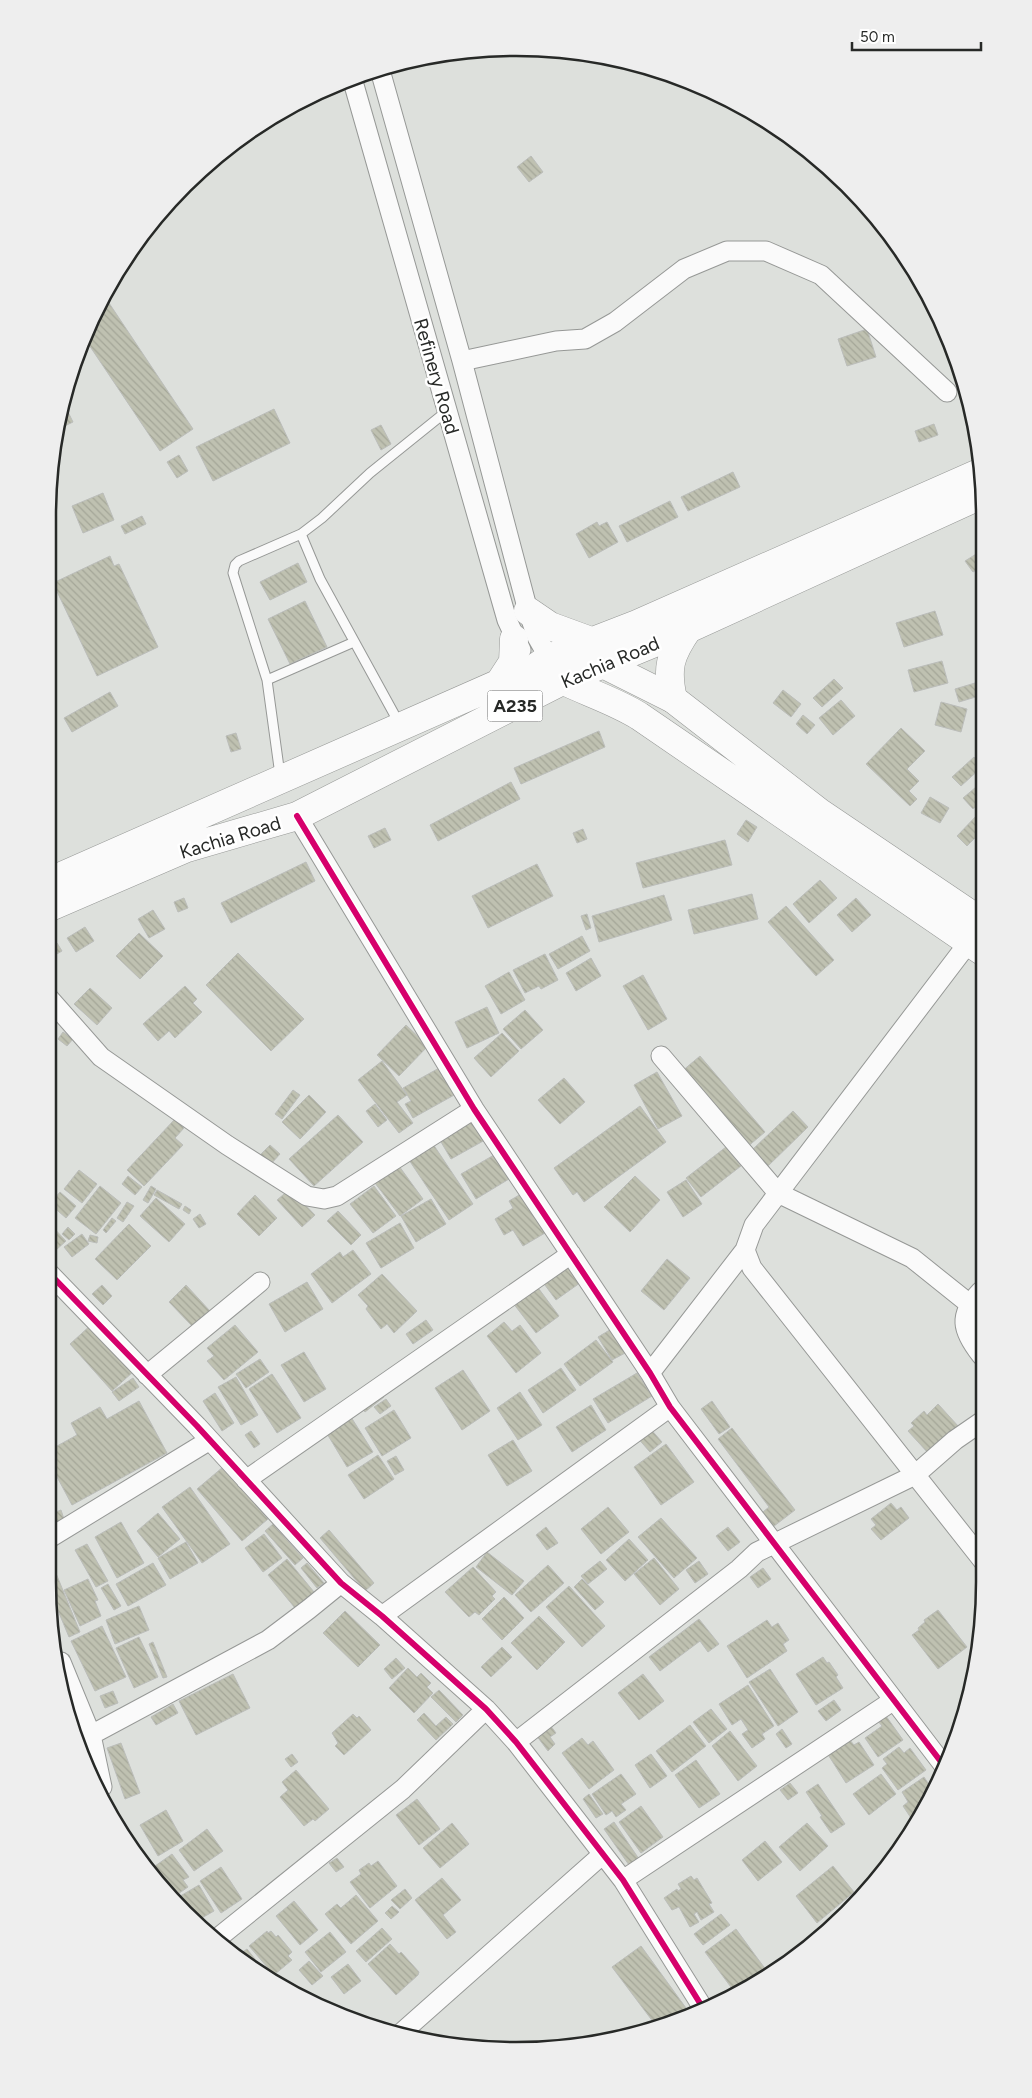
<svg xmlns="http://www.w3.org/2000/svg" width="1032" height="2098" font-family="Figtree,sans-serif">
<defs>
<pattern id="building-back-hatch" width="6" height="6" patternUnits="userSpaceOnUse" patternTransform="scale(1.25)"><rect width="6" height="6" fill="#bfc1b1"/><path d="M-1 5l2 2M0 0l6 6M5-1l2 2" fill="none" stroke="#a4a698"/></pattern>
</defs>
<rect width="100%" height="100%" fill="#dde0dc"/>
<path fill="url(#building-back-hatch)" stroke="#bbbdba" d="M531 156 543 172 529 182 517 167Z
M105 297 193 429 160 451 83 336Z
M867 329 876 357 847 366 838 339Z
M63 402 73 422 56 430 57 424Z
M274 409 290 443 213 481 196 447Z
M934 424 938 435 919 442 915 431Z
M381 425 391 444 381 450 371 430Z
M179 455 188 471 177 478 167 462Z
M733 472 740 487 688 511 681 497Z
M103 493 114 520 83 533 72 506Z
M670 501 678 517 627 542 619 526Z
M142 516 146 524 125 534 121 526Z
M597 522 599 526 607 522 618 542 589 558 576 534Z
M981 551V567L973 572 965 561Z
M110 556 114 566 119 564 158 647 97 676 53 583Z
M298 563 307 582 270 600 260 582Z
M305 601 327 647 290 664 268 619Z
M935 611 943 635 904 647 896 623Z
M942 661 948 683 914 692 908 670Z
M834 679 843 688 822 707 813 698Z
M975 683 979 696 959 702 955 689Z
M783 690 801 704 791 717 773 703Z
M110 692 118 706 72 732 64 718Z
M841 700 855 716 833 735 819 718Z
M941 702 967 709 961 732 935 725Z
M803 715 815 725 807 734 796 724Z
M901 728 925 751 907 769 919 781 909 791 917 799 910 806 866 764Z
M599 731 605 747 521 784 514 768Z
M236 733 241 749 231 752 226 736Z
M974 757 982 767 961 786 952 777Z
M511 782 520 799 438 841 430 825Z
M982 782V801L973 809 963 798Z
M930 797 949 808 940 823 921 813Z
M979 813 982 815V831L967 846 957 836Z
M746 820 757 827 748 842 737 834Z
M385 828 391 840 374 848 368 836Z
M583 829 587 839 577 843 573 833Z
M725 840 732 865 643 888 636 863Z
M306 862 315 881 231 923 221 903Z
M537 864 553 896 488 928 472 896Z
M820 880 837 898 809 923 793 904Z
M752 894 758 919 694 934 688 910Z
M664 895 672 920 599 942 592 916Z
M184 898 188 908 178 912 174 902Z
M856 898 871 915 852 932 837 915Z
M786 906 834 960 816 976 768 922Z
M153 910 165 929 149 938 138 919Z
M587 914 591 928 586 930 581 916Z
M85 927 94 941 76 952 67 938Z
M139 933 163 956 140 979 116 956Z
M582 936 590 951 558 969 549 954Z
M57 943 62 951 48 959V948Z
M238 953 304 1019 271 1051 206 985Z
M545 954 558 980 541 989 539 986 525 993 513 970Z
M591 958 601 976 576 991 566 973Z
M509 972 525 1000 501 1014 485 986Z
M643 975 667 1019 648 1030 623 986Z
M185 986 197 999 193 1003 202 1012 175 1038 169 1031 158 1041 143 1024Z
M90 988 112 1008 97 1025 74 1004Z
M487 1007 499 1033 467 1048 455 1022Z
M525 1010 543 1030 521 1049 503 1029Z
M406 1025 428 1046 399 1076 377 1055Z
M63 1032 73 1039 67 1046 58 1039Z
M502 1033 519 1051 491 1077 474 1058Z
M700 1056 765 1132 746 1148 681 1072Z
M382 1061 407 1095 397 1102 413 1123 399 1133 358 1080Z
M441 1067 456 1094 413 1118 405 1104 411 1101 403 1088Z
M657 1072 682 1116 658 1129 634 1085Z
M564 1078 585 1102 560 1124 538 1100Z
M293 1090 300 1095 282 1119 275 1114Z
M309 1095 326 1112 300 1139 282 1122Z
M375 1104 387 1120 378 1127 366 1111Z
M640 1106 666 1142 584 1202 577 1192 573 1195 554 1168Z
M793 1111 808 1127 767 1167 751 1151Z
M338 1115 363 1142 314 1186 289 1159Z
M471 1116 485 1140 451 1159 437 1135Z
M175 1119 184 1128 175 1138 183 1145 144 1186 127 1170Z
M431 1141 473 1204 449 1220 407 1157Z
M270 1145 280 1154 271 1164 260 1155Z
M726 1147 741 1166 701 1197 686 1178Z
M494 1155 509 1179 476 1199 461 1174Z
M399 1166 423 1199 400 1216 375 1183Z
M79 1170 97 1184 82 1203 64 1189Z
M128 1176 142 1187 135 1195 122 1184Z
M635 1176 660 1200 630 1232 604 1207Z
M686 1180 702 1204 683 1217 667 1192Z
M100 1186 121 1203 96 1234 75 1218Z
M151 1186 156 1189 148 1203 143 1200Z
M374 1186 396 1216 373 1233 350 1204Z
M290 1189 315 1215 302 1227 277 1200Z
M157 1190 182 1204 179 1209 154 1195Z
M60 1192 76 1206 66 1218 50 1204Z
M521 1194 545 1233 523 1246 513 1230 504 1235 495 1219 513 1208 509 1201Z
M255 1195 277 1218 259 1236 237 1214Z
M156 1198 185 1224 169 1242 140 1216Z
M431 1199 446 1224 416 1242 401 1216Z
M127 1202 134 1206 123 1222 117 1218Z
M185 1206 191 1210 189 1214 183 1210Z
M338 1211 361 1235 351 1245 327 1221Z
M200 1214 206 1224 199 1228 193 1219Z
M112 1218 116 1221 106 1233 103 1230Z
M48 1222 66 1241 56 1250 48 1242Z
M400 1223 414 1248 381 1268 366 1243Z
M129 1224 151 1246 117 1280 95 1259Z
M68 1227 75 1234 69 1240 62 1234Z
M82 1234 89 1244 72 1257 64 1247Z
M90 1235 98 1237 97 1243 88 1241Z
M353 1250 371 1274 332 1303 311 1274 340 1252 343 1257Z
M667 1259 690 1278 664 1310 641 1291Z
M570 1260 584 1280 556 1300 542 1281Z
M382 1274 417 1311 394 1333 387 1324 381 1329 366 1309 368 1306 358 1295Z
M307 1282 323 1309 285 1332 269 1304Z
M102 1285 112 1296 103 1305 92 1294Z
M186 1285 210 1311 193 1327 169 1302Z
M536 1285 559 1316 536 1333 513 1303Z
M426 1320 433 1330 413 1344 406 1334Z
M504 1322 512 1331 520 1325 541 1353 516 1373 487 1336Z
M92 1324 134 1371 112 1391 70 1344Z
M235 1325 258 1352 224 1380 207 1361 214 1356 207 1348Z
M613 1328 627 1352 612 1360 598 1337Z
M596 1340 613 1362 580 1386 564 1364Z
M304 1352 326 1389 304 1402 281 1365Z
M260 1359 269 1372 246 1388 236 1374Z
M561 1368 576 1390 543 1413 528 1390Z
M463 1370 490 1411 462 1430 435 1388Z
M637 1373 652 1396 608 1423 593 1399Z
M272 1374 301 1418 277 1433 249 1389Z
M236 1377 258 1415 241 1425 218 1387Z
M133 1378 139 1387 119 1401 112 1392Z
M377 1389 384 1397 365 1412 358 1404Z
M520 1392 542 1425 518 1440 497 1408Z
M215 1393 234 1423 222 1431 203 1401Z
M386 1399 391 1406 380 1414 374 1407Z
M139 1401 167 1453 72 1505 48 1460V1451L77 1435 71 1423 100 1407 107 1419Z
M712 1401 730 1427 719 1434 701 1409Z
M938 1404 959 1427 929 1454 908 1431 914 1426 911 1423 924 1411 927 1415Z
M591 1405 606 1430 572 1452 556 1427Z
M394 1410 411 1438 382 1456 365 1428Z
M351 1417 373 1452 347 1467 326 1432Z
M648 1426 662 1442 650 1452 636 1436Z
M732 1428 795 1510 769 1530 758 1516 769 1507 718 1439Z
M251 1431 260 1444 254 1448 245 1435Z
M513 1440 532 1471 507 1486 488 1455Z
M666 1444 694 1482 661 1505 634 1467Z
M378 1455 394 1479 364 1499 348 1475Z
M396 1456 404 1470 395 1475 387 1461Z
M223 1467 268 1519 242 1541 197 1489Z
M48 1469 55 1484 48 1487Z
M190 1487 230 1544 202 1563 162 1507Z
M891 1503 897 1510 901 1507 909 1518 881 1540 871 1529 876 1525 871 1519Z
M608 1507 629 1532 601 1554 581 1529Z
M61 1510 65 1522 52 1527 48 1515Z
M158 1513 180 1539 158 1557 137 1531Z
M661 1518 697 1558 674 1578 638 1537Z
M121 1522 144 1563 117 1578 95 1537Z
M273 1524 303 1558 295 1565 265 1531Z
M546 1527 558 1543 547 1550 536 1535Z
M728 1527 740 1542 728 1551 716 1536Z
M329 1530 374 1583 365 1591 320 1538Z
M264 1534 282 1558 263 1572 245 1548Z
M629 1539 648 1560 625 1581 606 1560Z
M186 1542 198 1563 170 1579 158 1558Z
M87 1544 108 1581 96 1587 75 1550Z
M487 1552 524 1581 512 1595 476 1567Z
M654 1558 679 1589 660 1605 634 1574Z
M287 1559 314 1592 295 1608 268 1575Z
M600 1561 607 1569 588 1584 581 1576Z
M699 1561 708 1574 695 1583 686 1570Z
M153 1563 166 1585 128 1606 116 1584Z
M307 1563 324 1583 317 1588 301 1568Z
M548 1565 564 1583 531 1612 515 1595Z
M53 1566 80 1632 69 1637 49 1589 48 1569Z
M473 1567 496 1592 492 1596 495 1599 479 1615 475 1612 469 1617 445 1592Z
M763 1568 771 1579 758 1588 750 1577Z
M88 1579 98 1600 95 1601 101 1616 80 1626 64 1590Z
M582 1579 604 1602 595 1610 574 1587Z
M108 1584 121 1606 114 1610 101 1588Z
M569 1586 605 1626 582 1647 546 1607Z
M504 1597 524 1618 502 1640 482 1619Z
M139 1606 149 1630 115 1644 106 1620Z
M938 1610 967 1647 938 1669 912 1635 919 1630 918 1628 925 1622 924 1620Z
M345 1611 380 1645 358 1667 323 1633Z
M539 1616 565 1642 537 1670 511 1643Z
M699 1619 719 1644 708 1652 700 1641 660 1671 649 1657Z
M767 1620 772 1627 778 1623 789 1640 783 1644 787 1651 747 1678 727 1646Z
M102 1626 126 1677 95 1691 71 1641Z
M139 1637 158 1677 134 1688 116 1648Z
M153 1642 167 1677 163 1678 149 1644Z
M502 1647 512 1657 491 1677 481 1667Z
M823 1657 827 1663 829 1662 838 1675 836 1677 843 1688 816 1705 796 1674Z
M396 1658 405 1668 392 1679 384 1669Z
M408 1668 417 1677 421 1673 431 1683 427 1687 433 1693 414 1713 389 1688Z
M770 1669 798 1712 778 1726 749 1682Z
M233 1674 250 1708 196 1735 179 1701Z
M643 1674 664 1701 639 1720 618 1693Z
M748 1685 774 1726 762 1734 765 1739 752 1748 742 1734 748 1730 741 1719 732 1725 719 1704Z
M439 1690 463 1715 456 1722 431 1697Z
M113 1691 118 1703 105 1708 100 1696Z
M834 1700 841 1710 826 1721 818 1711Z
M173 1704 178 1713 156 1725 151 1717Z
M711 1709 727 1729 709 1743 693 1722Z
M424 1713 436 1726 446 1717 453 1724 436 1740 417 1720Z
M353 1714 357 1718 359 1716 371 1730 344 1755 335 1746 338 1743 332 1733Z
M886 1716 903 1740 878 1757 865 1738 882 1726 878 1721Z
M550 1725 556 1733 550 1737 555 1744 548 1751 536 1735Z
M690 1725 706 1746 672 1772 656 1751Z
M782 1729 792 1744 786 1748 776 1734Z
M730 1731 757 1766 738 1781 712 1746Z
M582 1738 588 1745 593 1741 614 1770 589 1789 562 1753Z
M849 1739 854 1745 859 1742 874 1765 846 1783 827 1753Z
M121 1743 140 1793 125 1799 107 1748Z
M899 1747 904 1753 910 1748 926 1770 898 1790 882 1768 887 1764 883 1759Z
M292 1754 298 1762 291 1767 285 1759Z
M651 1754 667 1776 650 1788 635 1765Z
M696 1760 720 1794 699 1808 675 1775Z
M296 1770 329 1809 315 1821 313 1819 304 1826 280 1797 288 1790 282 1782Z
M621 1774 636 1794 621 1804 626 1810 616 1817 612 1811 606 1815 592 1794Z
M881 1774 896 1794 869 1815 853 1794Z
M924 1777 932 1789 915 1815 911 1818 903 1806 908 1802 902 1792Z
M790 1783 798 1793 788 1800 780 1790Z
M818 1784 845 1824 831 1833 820 1817 822 1816 806 1792Z
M589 1794 603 1814 596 1818 583 1799Z
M417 1799 440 1829 419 1845 396 1815Z
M641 1806 663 1837 641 1853 619 1822Z
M166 1810 183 1841 158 1856 140 1825Z
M614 1822 639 1859 629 1865 604 1829Z
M452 1823 469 1844 440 1868 423 1848Z
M807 1823 828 1846 800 1871 779 1847Z
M207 1829 223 1851 194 1871 179 1850Z
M765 1841 782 1862 758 1881 742 1860Z
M172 1854 189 1877 183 1880 188 1887 175 1896 148 1871Z
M337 1858 344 1867 336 1872 329 1863Z
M378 1861 397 1886 370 1908 350 1882 361 1874 359 1870 369 1863 371 1866Z
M833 1866 854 1892 817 1923 796 1896Z
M221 1867 242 1899 221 1913 200 1881Z
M691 1876 694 1880 697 1878 712 1903 709 1904 714 1912 701 1920 697 1912 694 1914 699 1922 690 1927 679 1907 672 1910 664 1898 677 1889 678 1891 681 1889 678 1884Z
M442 1878 461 1900 443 1915 456 1932 447 1939 415 1900Z
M199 1885 214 1911 200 1919 177 1898Z
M405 1889 412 1898 400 1909 391 1900Z
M356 1895 378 1921 351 1944 325 1914 337 1904 341 1908Z
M294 1901 318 1930 300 1945 276 1916Z
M392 1906 399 1912 391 1919 385 1913Z
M721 1914 730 1925 703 1945 694 1934Z
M382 1928 392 1939 366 1962 356 1951Z
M736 1929 769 1974 736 1994 705 1952Z
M267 1931 268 1933 271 1931 276 1937 278 1935 292 1952 288 1956 292 1960 274 1975 249 1946Z
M330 1932 346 1952 321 1972 305 1952Z
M390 1944 399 1954 401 1952 419 1972 418 1975 396 1995 368 1964Z
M641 1946 686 2008 674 2017 654 2023 612 1967Z
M247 1949 263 1969 258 1973 238 1955Z
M309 1961 323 1976 312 1985 299 1970Z
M348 1964 361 1981 344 1994 331 1977Z"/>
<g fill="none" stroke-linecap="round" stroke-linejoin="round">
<defs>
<path id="lane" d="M267 680 354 642
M399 723 320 579 301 534 322 518 370 473 447 411
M280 775 267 680 233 573 235 565 239 561 301 534"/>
<path id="street" d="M380 70 462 361 528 611 537 637 549 658
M352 78 507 620 521 650
M462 361 556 341 585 339 615 322 684 269 727 251H766L821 275 947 392
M297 816 474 1109 650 1373 670 1407 945 1767
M969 942 754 1225 745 1250 752 1268 984 1562
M48 997 101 1057 227 1145 307 1196 324 1199 337 1196 474 1109
M661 1056 778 1193 912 1258 972 1306
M48 1272 197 1426 341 1583 382 1616 486 1709 516 1742 623 1880 703 2008
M650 1373 745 1250
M147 1375 260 1282
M246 1480 571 1254
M48 1539 210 1440
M382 1616 670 1407
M61 1662 91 1735 102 1787
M91 1735 268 1640 309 1609 341 1583
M516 1742 739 1569 757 1552 915 1475 955 1440 984 1420
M623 1880 894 1700
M219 1937 403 1789 486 1709
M400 2034 603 1854"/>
<path id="secondary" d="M983 1294C962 1316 965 1329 984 1353"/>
<path id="primary" d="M584 662 605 665 673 699 819 812 982 922
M546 672C576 689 610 698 639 716L982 951"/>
<path id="highway" d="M528 611 550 626 591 641
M500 682 513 662 514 639
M673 699C666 668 670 655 688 629
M48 882 536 667 549 658 637 624 981 472
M48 908 187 848 297 816 562 681 688 629 981 495"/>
</defs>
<use href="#lane" stroke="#969896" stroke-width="11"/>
<use href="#street" stroke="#969896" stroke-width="21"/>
<use href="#secondary" stroke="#969896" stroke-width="28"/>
<use href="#primary" stroke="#969896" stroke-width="29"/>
<use href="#highway" stroke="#969896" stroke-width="29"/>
<use href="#lane" stroke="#fafafa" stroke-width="9"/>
<use href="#street" stroke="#fafafa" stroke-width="19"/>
<use href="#secondary" stroke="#fafafa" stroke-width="26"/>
<use href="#primary" stroke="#fafafa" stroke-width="28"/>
<use href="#highway" stroke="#fafafa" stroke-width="28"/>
<defs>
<path id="cycleway" d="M297 816 474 1109 650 1373 670 1407 945 1767
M48 1272 197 1426 341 1583 382 1616 486 1709 516 1742 623 1880 703 2008"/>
</defs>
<use href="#cycleway" stroke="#fff" stroke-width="9"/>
<use href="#cycleway" stroke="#d6006c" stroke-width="6"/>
</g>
<g text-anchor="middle" stroke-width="5" stroke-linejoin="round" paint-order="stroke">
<rect fill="#fff" stroke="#686968" stroke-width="1" x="487.5" y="690.5" width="55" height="31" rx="4"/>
<g font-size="18" font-weight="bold" fill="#272927">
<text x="515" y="712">A235</text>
</g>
<g font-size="19" fill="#272927" stroke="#fff">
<text transform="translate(437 376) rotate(74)" y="7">Refinery Road</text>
<text transform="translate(610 662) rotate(-23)" y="7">Kachia Road</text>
<text transform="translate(230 837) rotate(-17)" y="7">Kachia Road</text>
</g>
</g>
<path d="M0 0H1032V2098H0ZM516 56H516A460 460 0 0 1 976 516V1582A460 460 0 0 1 516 2042H516A460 460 0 0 1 56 1582V516A460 460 0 0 1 516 56Z" fill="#eee" fill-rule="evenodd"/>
<path fill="none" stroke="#272927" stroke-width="2.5" d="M516 56H516A460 460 0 0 1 976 516V1582A460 460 0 0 1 516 2042H516A460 460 0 0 1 56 1582V516A460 460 0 0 1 516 56Z"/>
<path d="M852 42v8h129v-8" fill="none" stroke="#272927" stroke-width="2.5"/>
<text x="860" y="42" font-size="15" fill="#272927" stroke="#ffffff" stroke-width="4" paint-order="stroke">50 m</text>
</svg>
